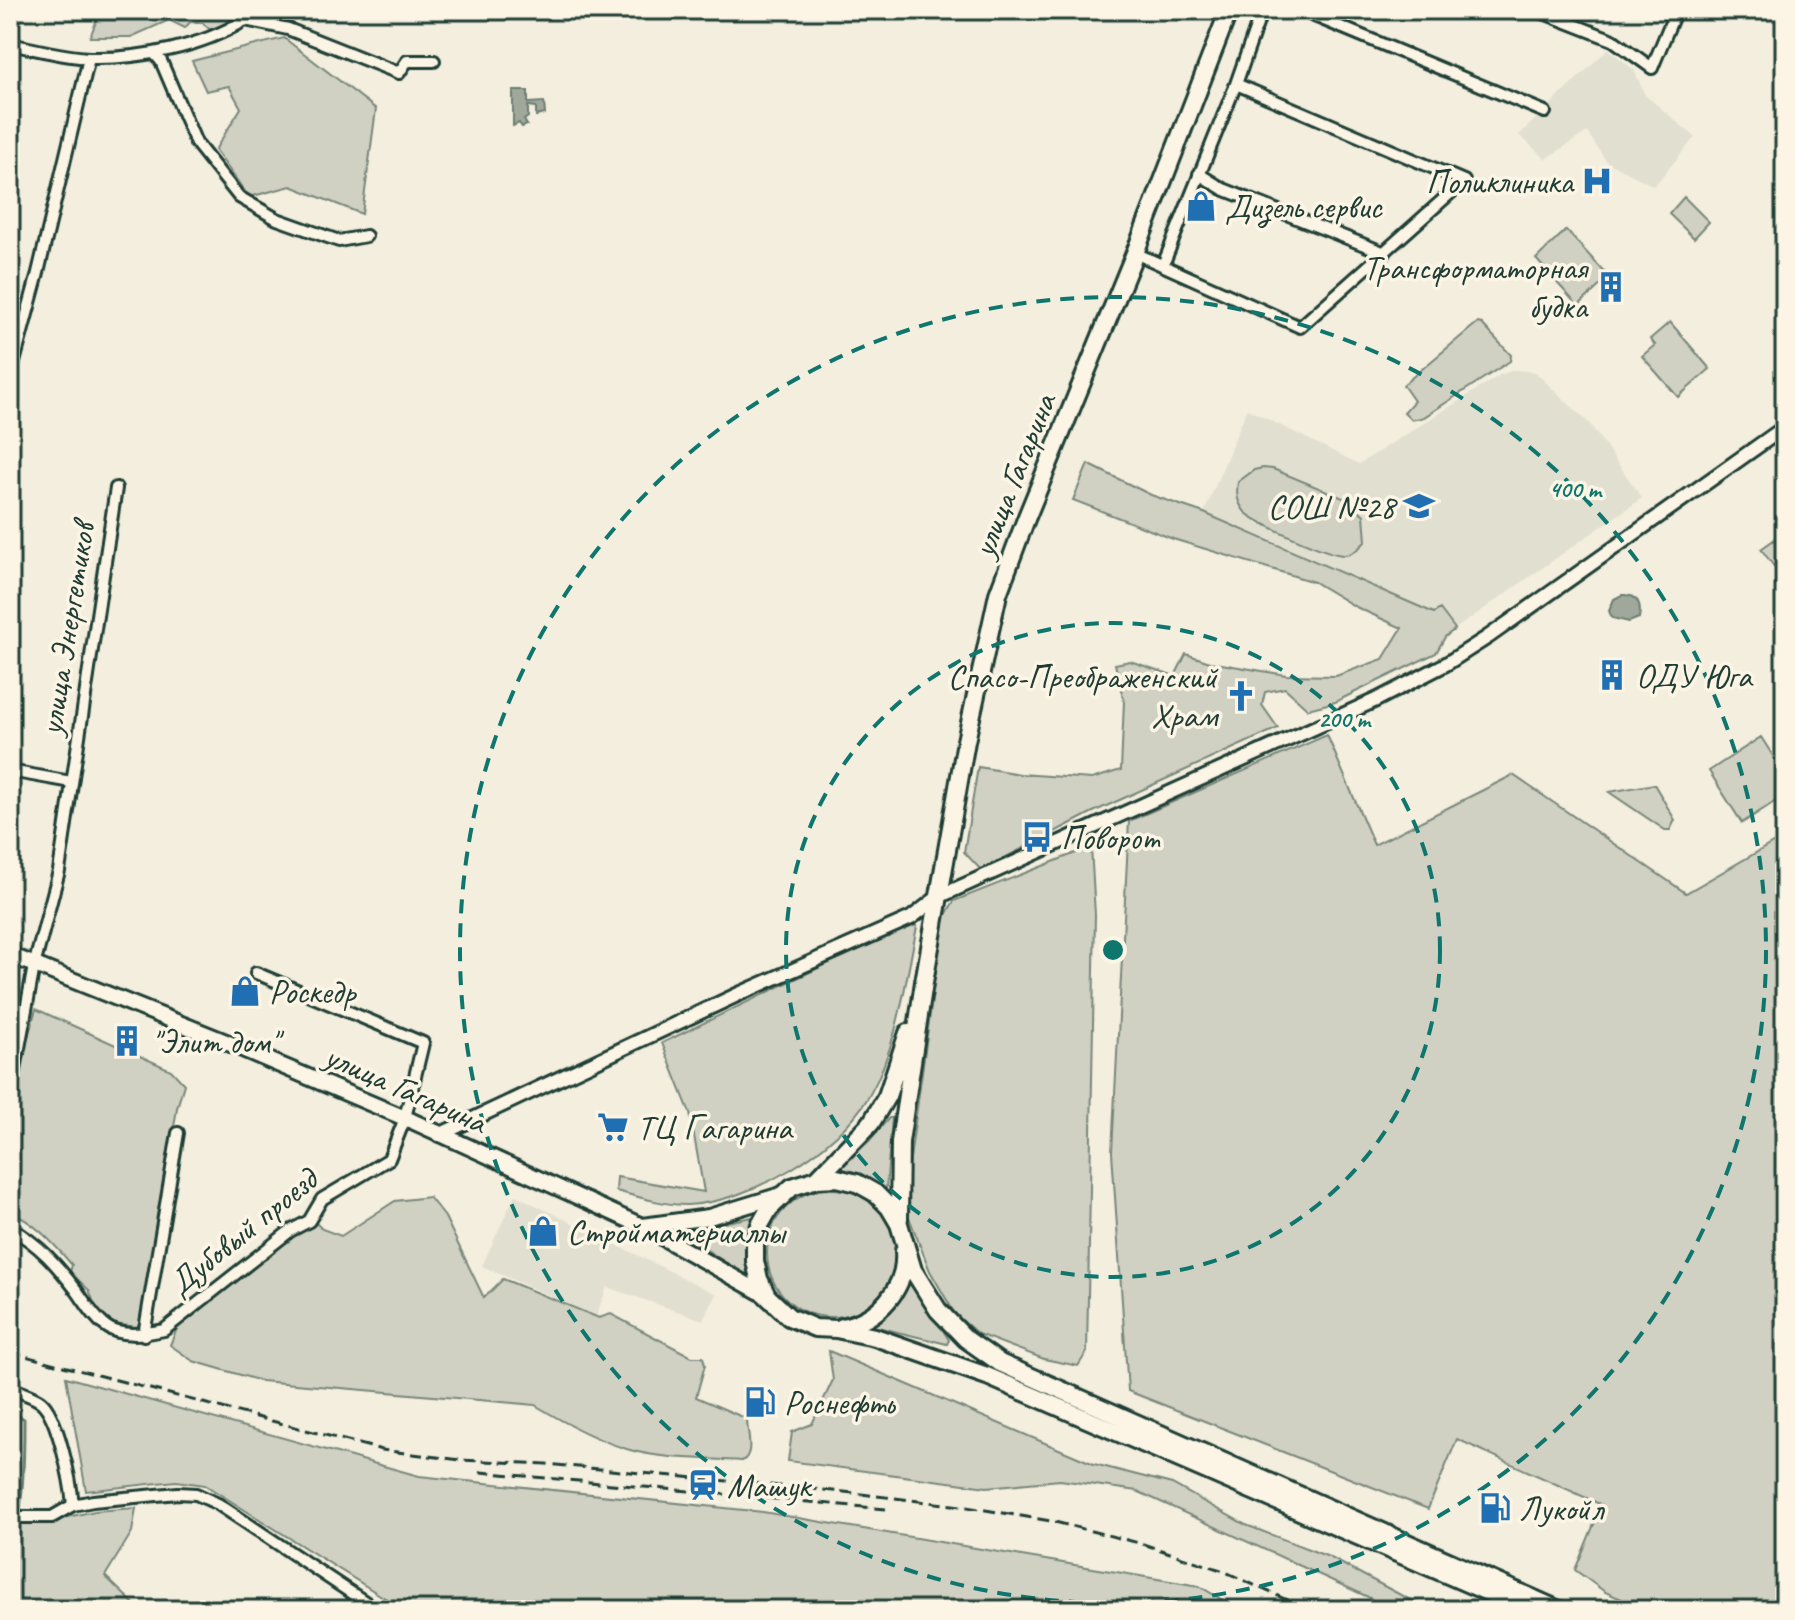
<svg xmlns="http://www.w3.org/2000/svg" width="1795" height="1620" font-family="Caveat,sans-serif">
<rect width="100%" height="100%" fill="#f3eede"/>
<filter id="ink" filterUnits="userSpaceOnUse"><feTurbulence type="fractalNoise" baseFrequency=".0125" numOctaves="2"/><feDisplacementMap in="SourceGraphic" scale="16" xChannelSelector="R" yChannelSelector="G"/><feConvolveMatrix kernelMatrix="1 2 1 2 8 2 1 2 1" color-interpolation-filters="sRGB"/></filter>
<g filter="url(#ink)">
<path fill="#e1dfd0" d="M1608 49 1634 70 1645 95 1695 137 1654 186 1607 162 1587 132 1546 159 1519 135Z
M1514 370 1535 372 1589 423 1642 498 1455 629 1441 609 1434 613 1204 513 1247 409 1359 464 1500 375Z
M515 1195 716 1294 703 1320 607 1287 596 1316 482 1266Z"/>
<path fill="#d0d1c2" stroke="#78877b" stroke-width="2" d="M97 10H243L226 26 209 29 203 23 190 22 185 28 169 20 131 37H90L100 12Z
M284 38 376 109 362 214 291 186 249 197 215 150 241 108 229 86 206 91 192 61Z
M1684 197 1709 222 1694 238 1669 214Z
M1566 230 1609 277 1578 306 1536 259Z
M1670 322 1710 369 1678 397 1642 356 1655 345 1650 339Z
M1477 323 1482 324 1511 355 1510 361 1424 417 1412 420 1404 412 1414 401 1403 385Z
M1088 464 1151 495 1204 513 1434 613 1440 609 1455 629 1445 637 1436 653 1335 702 1308 709 1285 688 1265 692 1262 705 1278 728 1091 813 981 870 964 852 978 767 1020 774 1092 779 1121 770 1124 701 1115 664 1130 661 1175 676 1186 654 1210 662 1286 675 1336 676 1383 659 1402 628 1356 607 1314 582 1173 539 1073 500Z
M1263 468 1273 469 1348 500 1364 515 1366 541C1360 547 1354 554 1345 555 1330 556 1255 522 1245 512 1237 502 1236 494 1238 482L1254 470Z
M1785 532V581L1761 549Z
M1327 735 1374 845 1513 775 1686 893 1785 836V1610H1647L1605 1592 1575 1570 1602 1505 1457 1439 1428 1509 1128 1391 1112 1152 1129 821Z
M1761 737 1785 775V795L1742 823 1709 771Z
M1654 784 1675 820 1670 830H1665L1609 792Z
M1091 847 1095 915 1087 1352 1078 1366 1044 1359 978 1334 955 1314 930 1271 907 1212 909 1166 943 920 954 901Z
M914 922 917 927C905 983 898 1046 869 1096 837 1151 750 1202 687 1205 664 1205 638 1197 616 1191L617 1177 704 1192 690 1113 662 1043Z
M36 1009 171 1070 184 1084 177 1108 144 1314 137 1327 114 1324 99 1315 89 1290 70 1272 72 1265C55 1245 35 1222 10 1212V1139L23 1054Z
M889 1118H892L886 1189 863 1175 840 1168 869 1141Z
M767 1253a64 64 0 1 1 128 0a64 64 0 1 1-128 0Z
M429 1197 445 1217 484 1298 503 1279 599 1318 611 1314 692 1357H703L705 1365 696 1397 747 1419C747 1434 755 1454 742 1461 706 1458 665 1460 630 1450 598 1441 563 1422 535 1405L261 1381 193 1361 170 1345 178 1326 314 1221 322 1229 341 1236 395 1201Z
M752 1217 745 1246 749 1278 686 1236 687 1230Z
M910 1278 949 1340 947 1344 873 1326 894 1307Z
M829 1351 1094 1464 1172 1484 1246 1525 1329 1557 1429 1610H1388L1368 1597 1137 1491 1060 1480 987 1487 788 1461 792 1432 812 1424 833 1380Z
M66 1377 419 1476 763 1512 1199 1586 1239 1610H404L205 1485 176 1481 86 1491Z
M136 1508 132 1532 105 1576 135 1605 132 1610H10V1521L54 1520 95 1511Z"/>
<path fill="#a0a89b" stroke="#6c7d72" stroke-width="2" d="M513 91H528V103L544 102 545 114 536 116V107L528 106V117L524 120 527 125 522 127 519 123 513 126Z
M1622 595C1637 594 1642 603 1639 618L1629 622 1612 618 1609 611 1614 599Z"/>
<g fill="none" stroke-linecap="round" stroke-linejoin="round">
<path stroke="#6c7d72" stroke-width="3" d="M10 1410 24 1419C24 1468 23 1514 10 1561"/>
<defs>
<path id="minor" d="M1300 10 1545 112
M1536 10 1613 40 1652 68 1676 10
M10 44C36 49 64 57 90 58 141 59 202 47 245 20L288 29 399 73 407 61H434
M154 53 161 61 196 143 239 197 277 219 339 241 366 236
M1199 174 1223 189 1385 253
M1135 253 1300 327 1464 181 1236 84
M1163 265 1236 84 1262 10
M10 377 37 277 89 58
M10 771 71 782
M10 1097 34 966 59 871 116 488
M10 1228C39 1244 57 1265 77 1291 85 1302 93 1316 104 1325 120 1338 145 1334 164 1330L290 1231 309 1221 322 1199 389 1159 405 1118 423 1043 256 973
M144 1335 178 1133
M10 1387C19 1392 31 1395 40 1401 58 1414 71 1483 73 1505
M10 1517H52L73 1505 93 1501 178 1493 196 1494 218 1504 377 1610"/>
<path id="tertiary" d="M439 1135 739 994 911 918 938 897 1376 700 1446 664 1488 637 1785 427"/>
<path id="secondary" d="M10 955 226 1042 412 1121 642 1226 767 1296
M643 1226 709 1217 781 1195"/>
<path id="primary" d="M817 1179 871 1123 887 1096 908 1033
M899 1219 900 1142 924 982 966 741 998 594 1026 519 1135 253 1229 10
M842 1327C878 1320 907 1289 904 1251
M1529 1610 987 1376 875 1337 836 1329 815 1328 789 1317 767 1296 759 1279 755 1261V1243L760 1225 769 1209 792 1187 817 1179 837 1178 857 1183 875 1193 889 1207 899 1224 913 1270 938 1310 966 1339 1000 1363 1559 1610"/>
</defs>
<use href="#minor" stroke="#1f3d34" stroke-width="16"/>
<use href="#tertiary" stroke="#1f3d34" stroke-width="18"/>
<use href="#secondary" stroke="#1f3d34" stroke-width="20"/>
<use href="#primary" stroke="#1f3d34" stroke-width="22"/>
<use href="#minor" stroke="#fcf5e5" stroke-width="10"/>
<use href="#tertiary" stroke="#fcf5e5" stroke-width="12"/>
<use href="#secondary" stroke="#fcf5e5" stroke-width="14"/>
<use href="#primary" stroke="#fcf5e5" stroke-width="16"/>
<path stroke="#1f3d34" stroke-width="3" stroke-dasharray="12 6" stroke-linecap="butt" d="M10 1352 382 1450 460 1460 546 1464 844 1492 961 1506 1051 1521 1143 1544 1221 1570 1309 1610
M480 1472 886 1509"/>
</g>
</g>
<g fill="none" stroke="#0f766e" stroke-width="4" stroke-dasharray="14 10">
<circle cx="1113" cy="950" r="327"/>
<circle cx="1113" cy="950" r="653"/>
</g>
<defs>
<symbol id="hospital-bare" viewBox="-9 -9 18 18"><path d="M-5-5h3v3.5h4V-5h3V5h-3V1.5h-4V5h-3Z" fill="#1f6fb2" stroke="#fcf5e5" stroke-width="2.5" paint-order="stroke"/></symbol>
<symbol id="shop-bare" viewBox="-9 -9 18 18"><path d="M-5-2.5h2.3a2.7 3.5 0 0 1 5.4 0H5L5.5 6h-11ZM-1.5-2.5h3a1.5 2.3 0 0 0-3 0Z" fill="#1f6fb2" stroke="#fcf5e5" stroke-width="2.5" paint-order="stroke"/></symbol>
<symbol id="building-bare" viewBox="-9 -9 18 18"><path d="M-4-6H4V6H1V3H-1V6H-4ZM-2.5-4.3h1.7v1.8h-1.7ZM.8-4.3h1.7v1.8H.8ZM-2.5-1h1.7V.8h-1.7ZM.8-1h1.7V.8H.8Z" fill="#1f6fb2" stroke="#fcf5e5" stroke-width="2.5" paint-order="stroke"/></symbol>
<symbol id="school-bare" viewBox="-9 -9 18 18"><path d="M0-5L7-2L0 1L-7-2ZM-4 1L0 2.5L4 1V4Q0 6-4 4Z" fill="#1f6fb2" stroke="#fcf5e5" stroke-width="2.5" paint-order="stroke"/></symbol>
<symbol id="church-bare" viewBox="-9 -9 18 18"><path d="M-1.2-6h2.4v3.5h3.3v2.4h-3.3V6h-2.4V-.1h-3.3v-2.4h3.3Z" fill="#1f6fb2" stroke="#fcf5e5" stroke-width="2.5" paint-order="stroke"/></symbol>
<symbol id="bus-bare" viewBox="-9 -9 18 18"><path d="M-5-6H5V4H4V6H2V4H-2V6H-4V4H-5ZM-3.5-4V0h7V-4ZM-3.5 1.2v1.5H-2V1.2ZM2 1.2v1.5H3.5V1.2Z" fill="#1f6fb2" stroke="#fcf5e5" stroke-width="2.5" paint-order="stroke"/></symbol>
<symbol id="supermarket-bare" viewBox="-9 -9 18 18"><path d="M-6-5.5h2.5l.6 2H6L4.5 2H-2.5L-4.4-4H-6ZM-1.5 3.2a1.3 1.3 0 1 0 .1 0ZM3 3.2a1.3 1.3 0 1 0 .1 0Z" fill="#1f6fb2" stroke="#fcf5e5" stroke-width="2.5" paint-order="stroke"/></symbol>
<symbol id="fuel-bare" viewBox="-9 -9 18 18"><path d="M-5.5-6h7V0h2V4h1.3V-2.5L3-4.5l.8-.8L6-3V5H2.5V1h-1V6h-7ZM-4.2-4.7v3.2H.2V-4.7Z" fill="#1f6fb2" stroke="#fcf5e5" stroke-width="2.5" paint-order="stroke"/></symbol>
<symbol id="station-bare" viewBox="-9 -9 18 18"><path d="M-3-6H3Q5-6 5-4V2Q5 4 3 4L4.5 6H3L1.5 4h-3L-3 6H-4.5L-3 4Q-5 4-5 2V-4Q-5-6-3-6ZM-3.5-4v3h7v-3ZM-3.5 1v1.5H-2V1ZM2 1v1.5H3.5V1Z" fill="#1f6fb2" stroke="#fcf5e5" stroke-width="2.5" paint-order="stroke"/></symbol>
</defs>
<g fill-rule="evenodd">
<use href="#hospital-bare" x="1575" y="159" width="44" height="44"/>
<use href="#shop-bare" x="1179" y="184" width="44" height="44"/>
<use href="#building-bare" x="1589" y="265" width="44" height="44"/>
<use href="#school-bare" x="1397" y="484" width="44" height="44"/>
<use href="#building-bare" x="1590" y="653" width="44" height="44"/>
<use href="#church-bare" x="1219" y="674" width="44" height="44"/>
<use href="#bus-bare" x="1015" y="815" width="44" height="44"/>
<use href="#shop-bare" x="223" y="969" width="44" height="44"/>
<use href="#building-bare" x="105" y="1019" width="44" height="44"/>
<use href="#supermarket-bare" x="591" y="1105" width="44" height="44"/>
<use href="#shop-bare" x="521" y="1209" width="44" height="44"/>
<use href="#fuel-bare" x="738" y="1380" width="44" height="44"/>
<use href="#station-bare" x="681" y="1463" width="44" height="44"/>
<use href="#fuel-bare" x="1473" y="1486" width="44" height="44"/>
</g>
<g text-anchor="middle" stroke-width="7" stroke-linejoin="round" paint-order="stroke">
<g font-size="34" fill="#1f3d34" stroke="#fcf5e5" text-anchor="start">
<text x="1573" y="193" text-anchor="end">Поликлиника</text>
<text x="1225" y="218">Дизель сервис</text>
<text x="1587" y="279" text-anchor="end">Трансформаторная<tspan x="1587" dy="39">будка</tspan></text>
<text x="1395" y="518" text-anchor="end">СОШ №28</text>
<text x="1636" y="687">ОДУ Юга</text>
<text x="1217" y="688" text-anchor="end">Спасо-Преображенский<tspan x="1217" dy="39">Храм</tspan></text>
<text x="1061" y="849">Поворот</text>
<text x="269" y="1003">Роскедр</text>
<text x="151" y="1053">"Элит дом"</text>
<text x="637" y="1139">ТЦ Гагарина</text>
<text x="567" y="1243">Стройматериаллы</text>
<text x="784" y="1414">Роснефть</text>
<text x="727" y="1497">Машук</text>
<text x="1519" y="1520">Лукойл</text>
</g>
<g font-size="34" fill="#1f3d34" stroke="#fcf5e5">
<text transform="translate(1013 475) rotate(-68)" y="12">улица Гагарина</text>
<text transform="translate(66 629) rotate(-81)" y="12">улица Энергетиков</text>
<text transform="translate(406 1088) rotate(24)" y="12">улица Гагарина</text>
<text transform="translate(242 1231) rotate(-39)" y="12">Дубовый проезд</text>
</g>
</g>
<circle cx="1113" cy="950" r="12" fill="#0f766e" stroke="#fcf5e5" stroke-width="4"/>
<g font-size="24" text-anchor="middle" font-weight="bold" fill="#0f766e" stroke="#fcf5e5" stroke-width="7" stroke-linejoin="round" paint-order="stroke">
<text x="1575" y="497">400 m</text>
<text x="1344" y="727">200 m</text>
</g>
<rect width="1795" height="1620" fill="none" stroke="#fcf5e5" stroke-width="40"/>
<rect x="20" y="20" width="1755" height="1580" fill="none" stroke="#1f3d34" stroke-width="3" filter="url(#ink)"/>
</svg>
